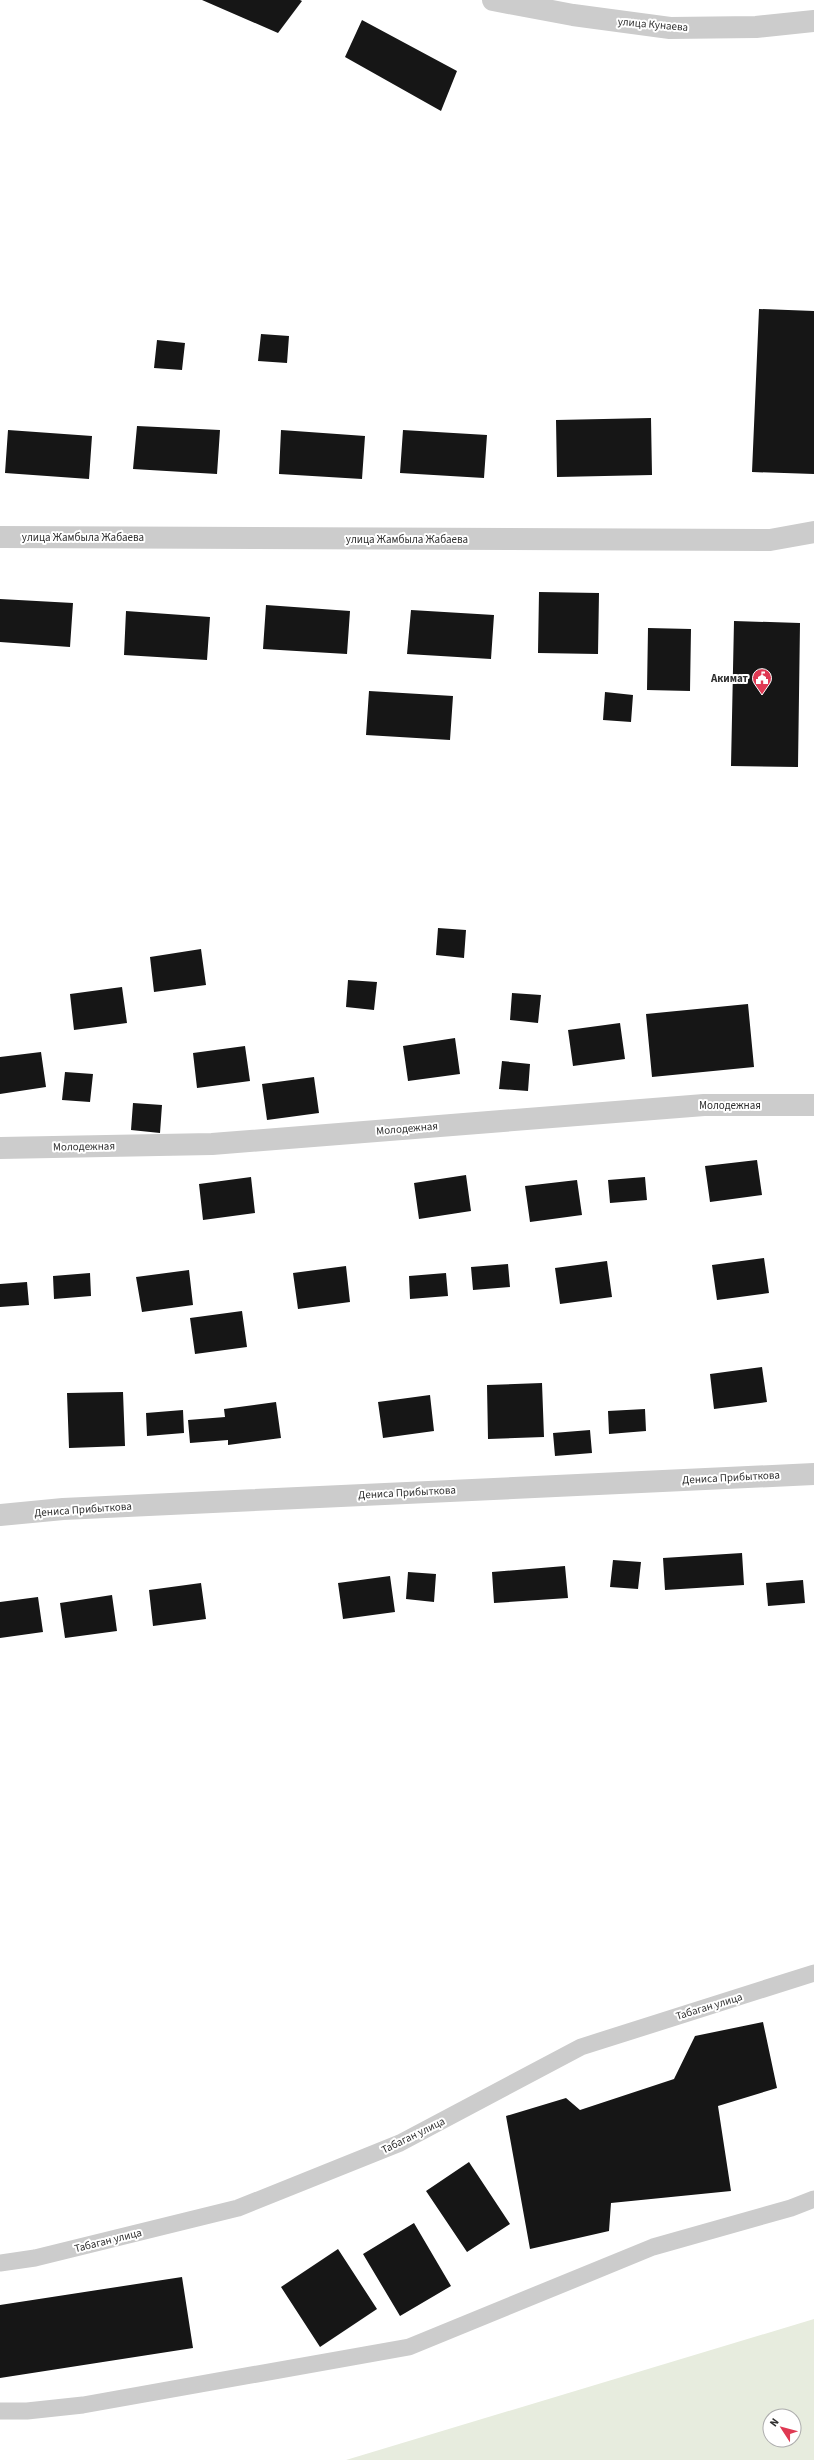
<svg xmlns="http://www.w3.org/2000/svg" width="814" height="2460" font-family="'Source Sans 3',sans-serif">
<rect width="100%" height="100%" fill="#fff"/>
<path fill="#e7ecde" fill-rule="evenodd" d="M814 2319V2460H346ZM770 2416H794V2440H770Z"/>
<path fill="#161616" d="M202 0H300L302 1 278 33Z
M362 20 457 71 441 111 345 57Z
M759 309 814 311V474L752 472Z
M261 334 289 336 287 363 258 361Z
M157 340 185 343 182 370 154 368Z
M651 418 652 475 557 477 556 420Z
M137 426 220 430 217 474 133 469Z
M8 430 92 436 89 479 5 473Z
M281 430 365 436 362 479 279 474Z
M403 430 487 435 484 478 400 473Z
M539 592 599 593 598 654 538 653Z
M0 599 73 603 70 647 0 642Z
M266 605 350 611 347 654 263 649Z
M411 610 494 615 491 659 407 654Z
M126 611 210 617 207 660 124 655Z
M734 621 800 623 798 767 731 766Z
M648 628 691 629 690 691 647 690Z
M369 691 453 696 450 740 366 735Z
M605 692 633 695 631 722 603 720Z
M438 928 466 930 464 958 436 955Z
M201 949 206 985 154 992 150 957Z
M348 980 377 982 374 1010 346 1007Z
M122 987 127 1023 74 1030 70 994Z
M512 993 541 995 538 1023 510 1020Z
M748 1004 754 1067 652 1077 646 1014Z
M620 1023 625 1059 573 1066 568 1030Z
M455 1038 460 1074 408 1081 403 1046Z
M245 1046 250 1081 197 1088 193 1053Z
M41 1052 46 1087 0 1094V1057Z
M502 1061 530 1064 528 1091 499 1089Z
M65 1072 93 1074 90 1102 62 1100Z
M314 1077 319 1113 267 1120 262 1084Z
M133 1103 162 1105 160 1133 131 1130Z
M757 1160 762 1195 710 1202 705 1166Z
M466 1175 471 1211 419 1219 414 1183Z
M251 1177 255 1213 203 1220 199 1184Z
M645 1177 647 1200 610 1203 608 1180Z
M577 1180 582 1215 530 1222 525 1186Z
M764 1258 769 1293 717 1300 712 1265Z
M607 1261 612 1297 560 1304 555 1268Z
M508 1264 510 1287 473 1290 471 1267Z
M346 1266 350 1302 298 1309 293 1273Z
M189 1270 193 1305 142 1312 136 1277Z
M90 1273 91 1296 54 1299 53 1276Z
M446 1273 448 1296 410 1299 409 1276Z
M27 1282 29 1305 0 1307V1284Z
M242 1311 247 1347 195 1354 190 1318Z
M762 1367 767 1402 714 1409 710 1374Z
M542 1383 544 1437 488 1439 487 1385Z
M123 1392 125 1446 69 1448 67 1393Z
M430 1395 434 1431 383 1438 378 1402Z
M276 1402 281 1438 228 1445V1440L190 1443 188 1420 225 1417 224 1409Z
M645 1409 646 1431 609 1434 608 1411Z
M183 1410 184 1433 147 1436 146 1413Z
M590 1430 592 1453 555 1456 553 1433Z
M742 1553 744 1585 665 1590 663 1558Z
M613 1560 641 1562 638 1589 610 1587Z
M565 1566 568 1598 494 1603 492 1572Z
M408 1572 436 1574 434 1602 406 1599Z
M390 1576 395 1612 343 1619 338 1583Z
M803 1580 805 1603 768 1606 766 1583Z
M201 1583 206 1619 153 1626 149 1590Z
M112 1595 117 1631 65 1638 60 1603Z
M38 1597 43 1632 0 1638V1602Z
M763 2022 777 2088 718 2106 731 2191 611 2203 609 2231 530 2249 506 2116 566 2098 580 2110 674 2079 695 2036Z
M469 2162 510 2224 467 2252 426 2191Z
M414 2223 451 2286 400 2316 363 2254Z
M338 2249 377 2309 320 2347 281 2287Z
M182 2277 193 2348 0 2378V2305Z"/>
<g fill="none" stroke-linecap="round" stroke-linejoin="round">
<path stroke="#ccc" stroke-width="17" d="M0 2263 35 2258 238 2208 400 2143 581 2047 814 1973
M0 2411H27L83 2405 409 2347 653 2247 791 2208 814 2199"/>
<path stroke="#ccc" stroke-width="22" d="M493 0 573 15 670 28 756 27 814 21
M0 1148 212 1144 704 1105H814
M0 1515 63 1509 814 1474"/>
<path stroke="#ccc" stroke-width="22" d="M0 537 770 540 814 532"/>
</g>
<defs>
<symbol id="civic-pin" viewBox="-11 -11 22 30"><path d="M0 17L-7.5 6A9.5 9.5 0 1 1 7.5 6Z" fill="#df3953" stroke="#fff"/><path d="M-.6-6.5H3V-4.5H.6V-3L4-1V1h2V6H-6V1h2V-1L-.6-3ZM-1.2 2.5V6h2.4V2.5Z" fill="#fff"/></symbol>
</defs>
<g fill-rule="evenodd">
<use href="#civic-pin" x="751" y="667" width="22" height="30"/>
</g>
<g text-anchor="middle" stroke-width="4" stroke-linejoin="round" paint-order="stroke">
<g font-size="11" fill="#2f2f2f" stroke="#fff">
<text transform="translate(653 24) rotate(5)" y="4">улица Кунаева</text>
<text x="83" y="541">улица Жамбыла Жабаева</text>
<text x="407" y="543">улица Жамбыла Жабаева</text>
<text x="730" y="1109">Молодежная</text>
<text transform="translate(407 1128) rotate(-5)" y="4">Молодежная</text>
<text transform="translate(84 1146) rotate(-1)" y="4">Молодежная</text>
<text transform="translate(731 1477) rotate(-3)" y="4">Дениса Прибыткова</text>
<text transform="translate(407 1492) rotate(-3)" y="4">Дениса Прибыткова</text>
<text transform="translate(83 1509) rotate(-4)" y="4">Дениса Прибыткова</text>
<text transform="translate(709 2006) rotate(-17)" y="4">Табаган улица</text>
<text transform="translate(413 2135) rotate(-26)" y="4">Табаган улица</text>
<text transform="translate(108 2240) rotate(-14)" y="4">Табаган улица</text>
</g>
<g font-size="11" font-weight="bold" fill="#2f2f2f" stroke="#fff" text-anchor="end">
<text x="748" y="682">Акимат</text>
</g>
</g>
<g transform="translate(782 2428) rotate(306)"><circle r="19" fill="#ffffff" stroke="#acacac"/>
<path d="M0-3L7 15L0 10L-7 15Z" fill="#df3953"/>
<text y="-6" font-size="11" font-weight="bold" text-anchor="middle" fill="#2f2f2f">N</text>
</g>
</svg>
